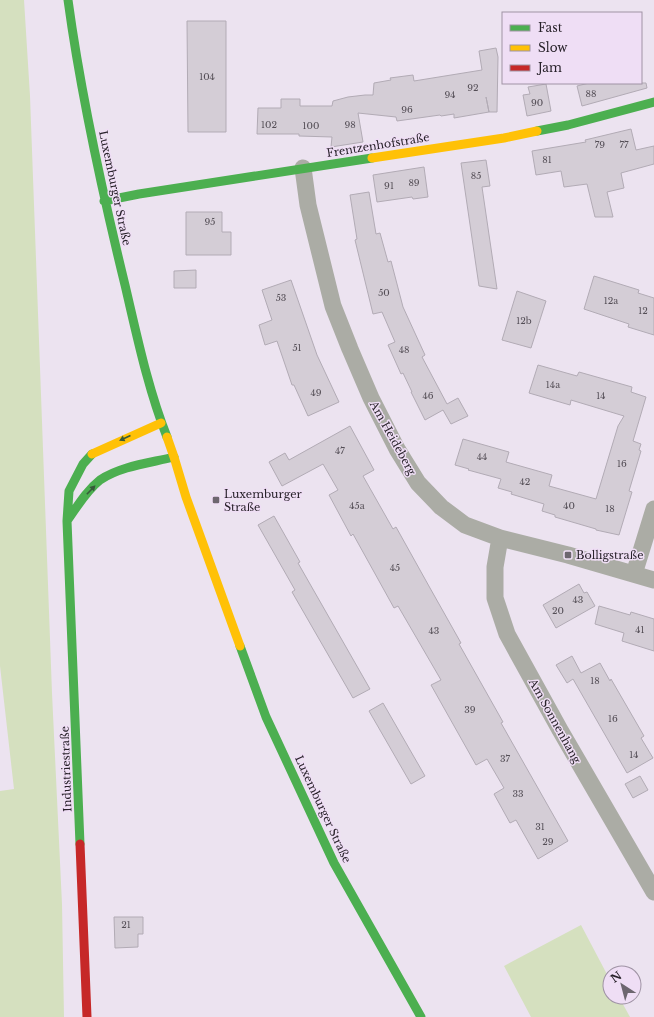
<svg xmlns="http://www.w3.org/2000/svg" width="654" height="1017" font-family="'Libre Baskerville',serif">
<rect width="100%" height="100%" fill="#ece3f0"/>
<path fill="#d5e0bf" d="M0 0H24L30 96 52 693 62 904 64 1017H0V791L14 789 0 666Z
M581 925 610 980V997H619L630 1017H531L504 966Z"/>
<path fill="#d4cdd6" stroke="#b2abb5" d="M187 21H226V132H188Z
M496 48 498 57 497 112H489L486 97 489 112 454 118V114L441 116 440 115 397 121 396 117 358 113 363 142 331 147 332 137 299 136V134H257L258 108H281V99H300V106H332L333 101 348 97 365 95H373L374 83 391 80 390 78 413 75 414 81 482 70 479 51Z
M589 83H646L647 88 582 106 577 86Z
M546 84 551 111 527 116 523 95 530 94 528 87Z
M631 129 636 150 654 146V164L621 173 624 188 607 192 613 217H595L587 184 564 187 561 171 536 175 532 151 586 142 585 140Z
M486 160 490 186 482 187 497 289 479 286 461 163Z
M424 167 428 197 413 199 412 197 377 202 373 175Z
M369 192 376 234 380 233 388 262 391 261 403 307 425 355 422 357 447 404 458 398 468 416 451 424 443 410 425 420 411 392H412L403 373 401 374 388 345 395 342 382 312 373 314 355 240 357 239 350 195Z
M186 212H222V232H231V255H186Z
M196 270V288H174V271Z
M594 276 639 290 638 293 654 298V335L628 327 629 324 584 309Z
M291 280 317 355 339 402 308 416 294 385H292L277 341 265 345 259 325 272 320 262 290Z
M517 291 546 301 531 348 502 340Z
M538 365 577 376 579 372 632 387 631 392 646 397 633 441 641 444 639 450 641 451 629 491 632 492 619 535 596 530V529L555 517V515L542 511 544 504 511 494 512 492 498 488 501 479 468 470 469 469 455 465 463 439 509 452 506 462 552 475 549 486 596 499 618 426 624 416 571 400 570 405 529 393Z
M350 426 374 470 363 476 393 529 396 527 430 588 461 643 459 644 503 722 501 723 568 841 538 859 516 820 510 823 494 794 504 788 487 759 476 765 431 685 441 680 398 606 394 608 353 534 351 536 329 495 338 490 323 464 282 486 269 462 285 453 289 460Z
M274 516 300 562 298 563 370 689 353 698 292 592 295 590 258 525Z
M579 584 584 593 587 592 595 606 556 628 543 605Z
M599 606 630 615 631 612 654 619V651L622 641 624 633 595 624Z
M572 656 581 673 600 663 610 681 611 679 644 736 641 738 653 758 627 773 573 679 567 683 556 665Z
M383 703 425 776 411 784 369 711Z
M640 776 648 790 633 798 625 784Z
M114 917H143V934H138V947L115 948Z"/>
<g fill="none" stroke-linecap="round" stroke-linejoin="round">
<path stroke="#abaca5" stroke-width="17" d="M303 168 308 205 333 306 350 349 371 398 397 449 418 483 441 507 465 525 500 538 568 555 654 580
M500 538 495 567V598L507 634 560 730 654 892
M634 574 654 509"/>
<path stroke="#4caf50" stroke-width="9" d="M68 0C81 96 102 191 125 285 137 336 148 389 167 437
M537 131 568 125 654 102
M104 201 139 194 372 158
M67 521C77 507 86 491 100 480 121 466 150 463 174 457
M240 646 266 717 334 863 421 1017
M80 844 67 521 69 491 83 464 92 454"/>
<path stroke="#ffc107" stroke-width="9" d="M372 158 504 138 537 131
M167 437 174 457 186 497 240 646
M92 454 161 423"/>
<path stroke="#c62828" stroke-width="9" d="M80 844 87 1017"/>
</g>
<defs><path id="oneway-solid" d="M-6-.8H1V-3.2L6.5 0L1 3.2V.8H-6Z"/></defs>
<g fill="#365a39">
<use href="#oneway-solid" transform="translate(125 438) rotate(156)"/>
<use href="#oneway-solid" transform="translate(91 490) rotate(-46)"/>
</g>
<g fill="#6d666f" stroke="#efdef5" stroke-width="1.5">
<rect x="212" y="496" width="8" height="8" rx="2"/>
<rect x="564" y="551" width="8" height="8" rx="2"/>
</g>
<g text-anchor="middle" stroke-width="3" stroke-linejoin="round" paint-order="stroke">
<g font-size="9" fill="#544e56">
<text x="207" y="80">104</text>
<text x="473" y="91">92</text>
<text x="591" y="97">88</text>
<text x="450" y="98">94</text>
<text x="537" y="106">90</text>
<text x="407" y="113">96</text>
<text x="269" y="128">102</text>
<text x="350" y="128">98</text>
<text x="311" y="129">100</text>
<text x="600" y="148">79</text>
<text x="624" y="148">77</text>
<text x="547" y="163">81</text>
<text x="476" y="179">85</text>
<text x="414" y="186">89</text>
<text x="389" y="189">91</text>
<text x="210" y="225">95</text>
<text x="384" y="296">50</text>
<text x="281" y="301">53</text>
<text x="611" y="304">12a</text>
<text x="643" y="314">12</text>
<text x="524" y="324">12b</text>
<text x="297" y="351">51</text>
<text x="404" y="353">48</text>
<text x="553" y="388">14a</text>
<text x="316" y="396">49</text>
<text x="428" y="399">46</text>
<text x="601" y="399">14</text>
<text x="340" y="454">47</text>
<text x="482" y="460">44</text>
<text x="622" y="467">16</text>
<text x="525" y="485">42</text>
<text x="357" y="509">45a</text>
<text x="569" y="509">40</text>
<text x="610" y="512">18</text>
<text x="395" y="571">45</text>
<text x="578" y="603">43</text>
<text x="558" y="614">20</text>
<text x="640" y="633">41</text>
<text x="434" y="634">43</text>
<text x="595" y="684">18</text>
<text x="470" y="713">39</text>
<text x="613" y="722">16</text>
<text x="634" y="758">14</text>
<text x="505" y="762">37</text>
<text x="518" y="797">33</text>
<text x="540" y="830">31</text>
<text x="548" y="845">29</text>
<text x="126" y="928">21</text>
</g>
<g font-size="11" fill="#28222a" stroke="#efdef5">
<text transform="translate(378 145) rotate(-9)" y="4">Frentzenhofstraße</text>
<text transform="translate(115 188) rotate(78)" y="4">Luxemburger Straße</text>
<text transform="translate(393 438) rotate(61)" y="4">Am Heideberg</text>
<text transform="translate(555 721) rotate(61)" y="4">Am Sonnenhang</text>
<text transform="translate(66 769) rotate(-92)" y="4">Industriestraße</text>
<text transform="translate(323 809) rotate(65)" y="4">Luxemburger Straße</text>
</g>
<g font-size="11" fill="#28222a" stroke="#efdef5" text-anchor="start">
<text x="224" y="498">Luxemburger<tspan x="224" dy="13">Straße</tspan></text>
<text x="576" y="559">Bolligstraße</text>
</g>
</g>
<rect x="502" y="12" width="140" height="72" fill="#efdef5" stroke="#9f93a4"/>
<rect x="510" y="25" width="20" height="6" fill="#4caf50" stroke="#9f93a4"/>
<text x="538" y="32" font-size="12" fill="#28222a">Fast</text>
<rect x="510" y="45" width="20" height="6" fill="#ffc107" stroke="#9f93a4"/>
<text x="538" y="52" font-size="12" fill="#28222a">Slow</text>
<rect x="510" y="65" width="20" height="6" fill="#c62828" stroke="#9f93a4"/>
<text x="538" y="72" font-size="12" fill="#28222a">Jam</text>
<g transform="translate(622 985) rotate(324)"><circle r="19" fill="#efdef5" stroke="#9f93a4"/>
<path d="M0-3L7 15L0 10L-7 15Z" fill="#6d666f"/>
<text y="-6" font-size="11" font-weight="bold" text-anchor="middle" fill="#28222a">N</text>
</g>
</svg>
